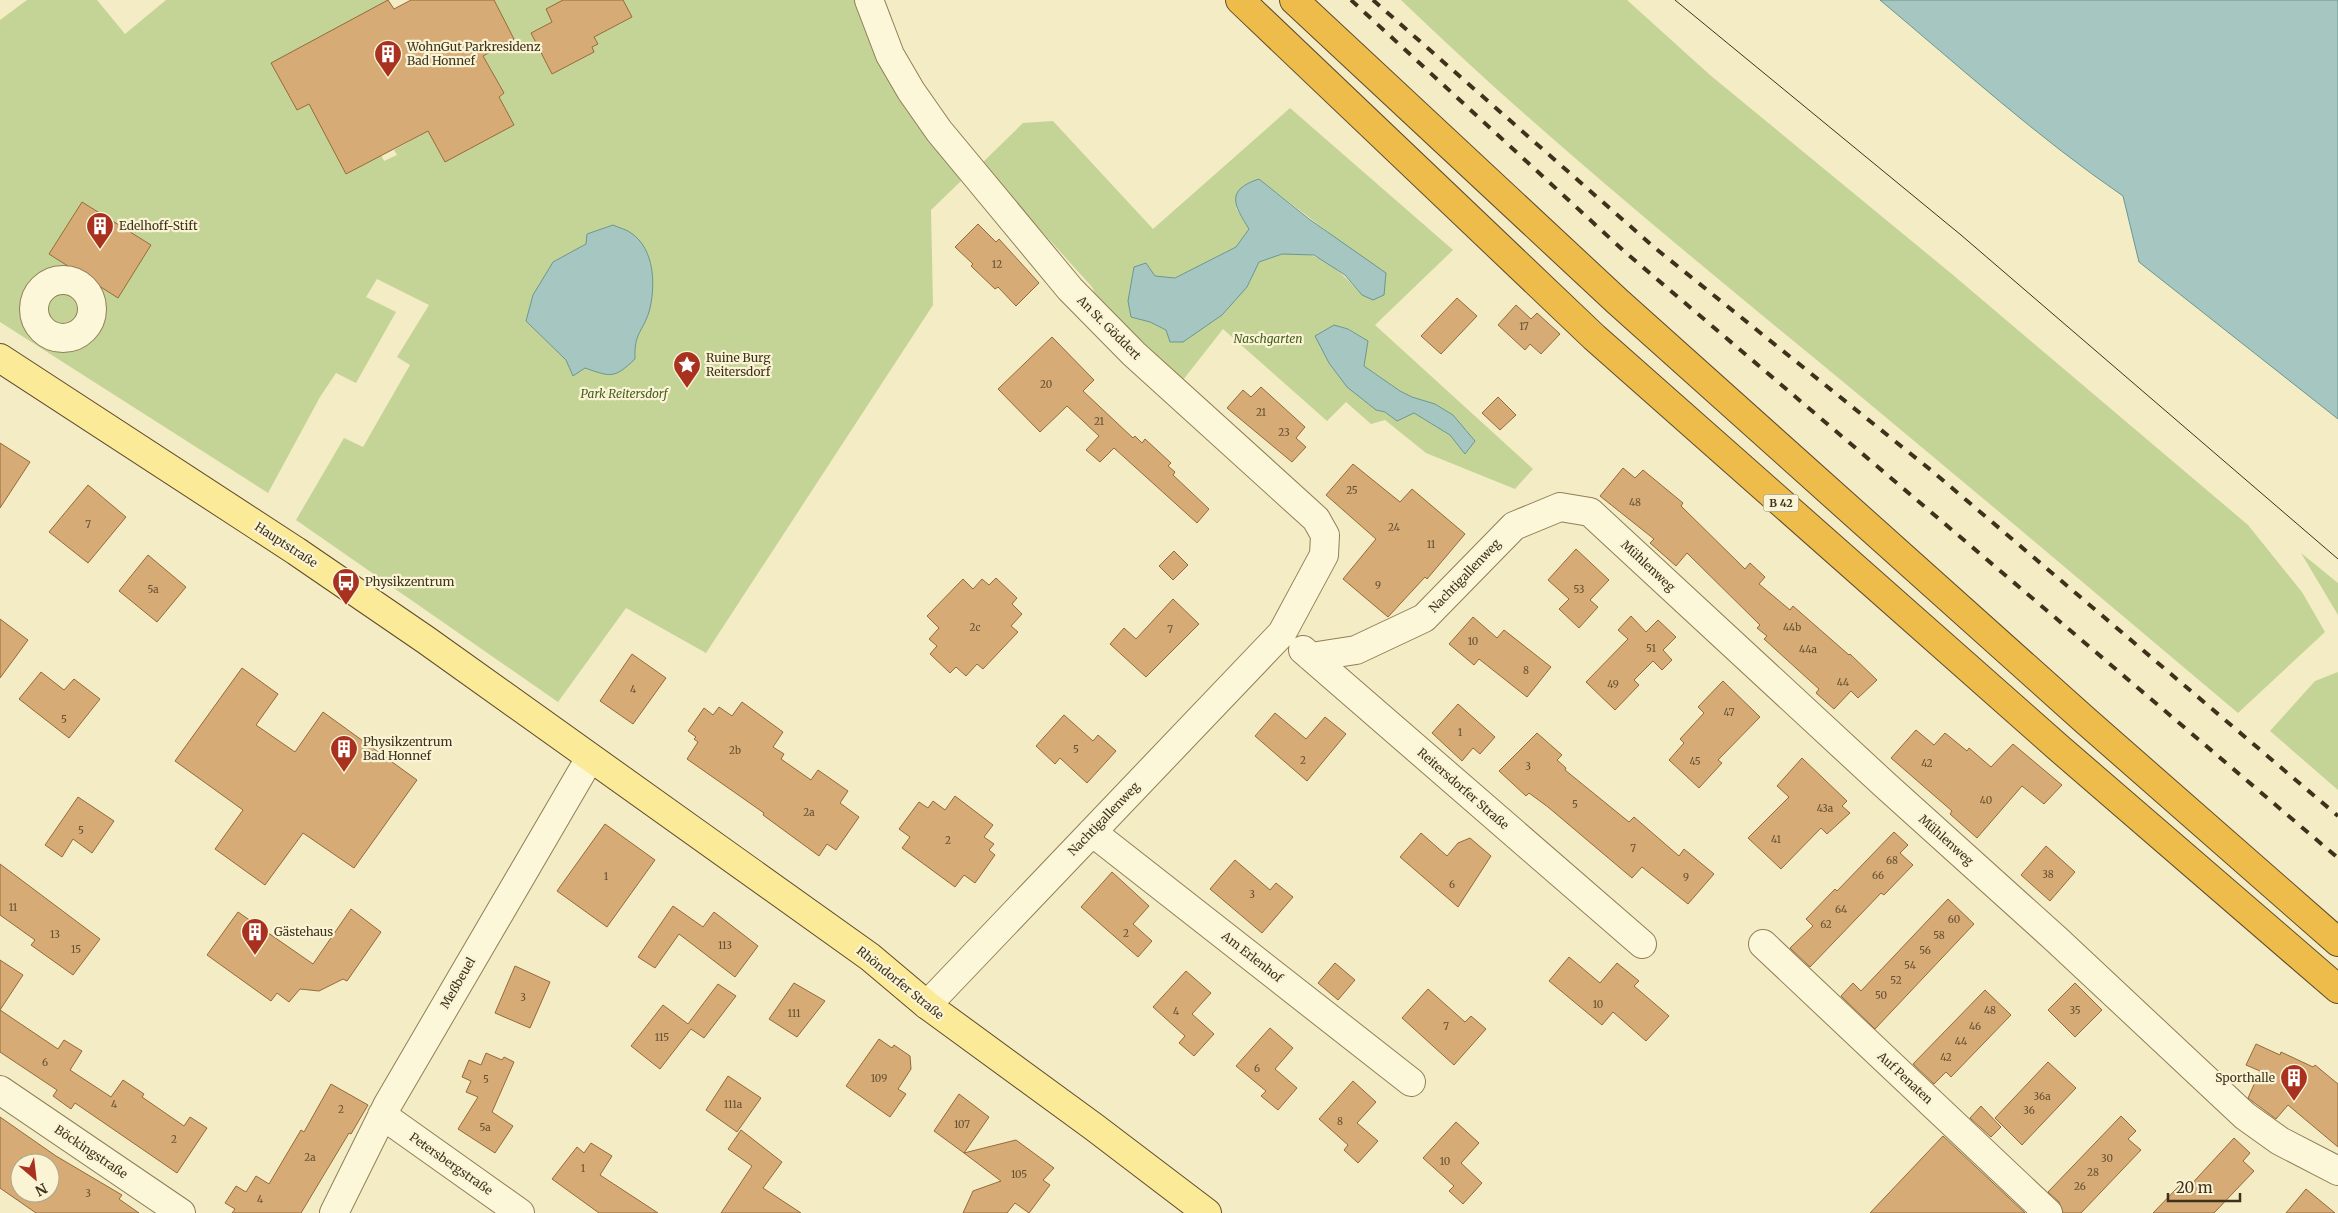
<svg xmlns="http://www.w3.org/2000/svg" width="2338" height="1213" font-family="Merriweather,serif">
<rect width="100%" height="100%" fill="#f4ecc4"/>
<path fill="#c4d496" fill-rule="evenodd" d="M27 0H97L125 34 166 0H388L272 63 297 110 309 104 381 155 384 161 397 155 394 150 428 131 445 162 514 125 499 97 504 93 483 56 514 39 494 0H563L552 22 531 33 552 74 594 52 592 47 598 44 594 37 632 17 623 0H860L883 71 961 181 931 210 933 305 706 653 626 608 558 702 296 520 344 438 363 447 410 365 397 357 429 305 377 279 366 297 396 312 356 383 336 373 320 397 268 493 0 322V20ZM82 202 151 245 118 298 49 254Z
M1401 0H1627L1710 75 1953 275 2248 525 2302 592 2325 632 2238 713C2110 605 1982 497 1853 390 1699 263 1544 138 1401 0Z
M1290 108 1453 250 1375 325 1533 469 1515 489 1426 453 1385 420 1371 424 1346 402 1327 421 1223 329 1183 380 1097 298 1092 287 981 164 1023 123 1053 121 1153 229ZM1259 179 1332 235 1362 295C1341 271 1315 246 1281 254 1274 256 1266 260 1259 262L1247 287 1170 342 1166 330 1150 322 1131 317 1146 263 1155 276 1175 278 1236 247 1249 229 1236 208ZM1334 325 1349 329 1368 341 1364 366 1400 391 1412 397 1435 404 1453 415 1475 441 1465 454 1450 435 1414 413 1397 421 1385 412 1376 410 1364 400Z
M2301 553 2338 583V615Z
M2338 672V790L2270 731 2315 681Z"/>
<path fill="#a6c6c1" stroke="#6b9691" d="M1880 0H2338V419L2139 262 2123 196C2037 137 1960 67 1880 0Z
M1259 179 1309 219 1386 273 1384 295 1373 300 1362 295 1345 275 1314 255 1282 254 1259 262 1247 287 1222 315 1183 342H1170L1166 330 1150 322 1131 317 1128 301 1134 267 1146 263 1155 276 1175 278 1236 247 1249 229C1234 205 1225 190 1259 179Z
M613 225C619 228 626 229 631 233 655 249 656 286 649 312 642 333 634 333 635 359 614 379 611 377 585 368L573 376 566 360 526 321 533 295 553 262 586 244 587 234Z
M1334 325 1348 329 1368 341 1364 366 1400 391 1412 397 1435 404 1453 415 1475 441 1465 454 1450 435 1414 413 1397 421 1385 412 1376 410 1347 387 1329 363 1315 336Z"/>
<path fill="#d7ab75" stroke="#946a3a" fill-rule="evenodd" d="M388 0 394 9 411 0H494L514 39 483 56 504 93 499 97 514 125 445 162 428 131 346 174 309 104 297 110 271 63Z
M563 0H623L632 17 594 37 598 44 592 47 594 52 552 74 531 33 552 22 546 9Z
M82 202 151 245 118 298 49 254Z
M978 224 996 242 999 239 1039 283 1016 306 998 287 995 289 971 266 973 264 955 247Z
M1457 298 1477 316 1441 354 1421 336Z
M1516 305 1531 319 1537 313 1560 334 1541 354 1530 344 1525 350 1498 325Z
M1052 337 1094 380 1083 391 1133 438 1135 436 1142 443 1145 439 1171 463 1168 466 1175 472 1173 475 1209 509 1197 523 1114 448 1100 462 1086 450 1099 436 1067 406 1040 432 998 389Z
M1261 387 1305 427 1296 438 1306 447 1292 462 1227 408 1243 390 1251 397Z
M1498 397 1516 415 1500 430 1482 413Z
M0 443 30 462 0 508Z
M1353 464 1400 502 1412 489 1465 534 1427 579 1425 577 1388 617 1343 579 1376 539 1326 495Z
M1623 468 1635 478 1643 470 1683 503 1681 506 1745 569 1750 563 1765 577 1759 584 1790 610 1793 606 1849 655 1850 654 1877 680 1858 698 1851 691 1834 709 1816 693 1819 689 1764 639 1767 636 1757 628 1760 625 1687 553 1676 566 1650 543 1654 539 1600 496Z
M88 485 126 517 88 563 49 532Z
M1576 549 1609 580 1590 600 1598 607 1579 628 1559 609 1569 599 1548 580Z
M1174 551 1188 565 1173 580 1159 566Z
M148 555 186 587 157 622 119 591Z
M996 578 1017 598 1012 604 1022 614 1011 626 1018 632 983 669 977 664 966 676 956 667 950 673 930 654 937 646 929 639 939 628 927 616 963 579 973 589 982 579 989 585Z
M1173 599 1199 624 1146 677 1110 644 1124 628 1136 639Z
M1631 616 1646 632 1658 620 1676 637 1663 650 1672 660 1662 670 1653 661 1634 680 1639 685 1615 710 1586 682 1628 639 1618 630Z
M1473 617 1497 638 1504 630 1551 667 1527 697 1479 659 1474 665 1449 644Z
M0 619 28 640 0 678Z
M632 654 666 678 633 724 600 701Z
M242 668 278 694 256 725 295 752 323 712 417 780 354 868 303 833 265 885 215 849 243 810 175 761Z
M41 672 64 690 74 679 100 699 69 738 19 699Z
M1723 681 1760 717 1718 760 1722 763 1699 788 1669 760 1684 743 1680 739 1704 713 1698 707Z
M742 702 783 732 773 747 784 754 781 759 811 780 818 770 848 791 840 803 859 817 836 850 827 844 819 856 763 815 764 813 687 759 698 742 694 739 696 737 688 731 704 708 713 715 719 707 732 716Z
M1458 704 1495 737 1480 754 1473 748 1462 761 1432 733Z
M1275 713 1306 739 1325 717 1346 734 1307 781 1255 736Z
M1064 715 1093 741 1098 735 1116 751 1087 783 1060 758 1055 764 1036 746Z
M1916 730 1934 745 1945 733 1967 751 1969 748 1991 767 2013 744 2062 785 2044 804 2022 786 1977 838 1950 814 1952 811 1891 758Z
M1537 733 1562 755 1557 760 1566 768 1565 770 1629 822 1634 817 1679 856 1684 849 1714 874 1688 904 1642 867 1632 878 1548 807 1529 793 1526 796 1499 771Z
M1802 758 1847 801 1842 806 1850 813 1827 834 1821 828 1781 869 1748 838 1789 797 1777 786Z
M955 796 993 825 984 837 994 844 989 850 995 855 975 883 964 875 955 887 902 848 910 837 899 829 919 802 928 808 933 801 945 810Z
M78 797 114 821 92 853 73 839 62 857 45 845Z
M605 824 655 860 607 927 557 891Z
M1894 832 1908 845 1900 853 1913 865 1884 895 1881 893 1810 967 1790 948 1813 926 1806 919 1835 889 1837 891Z
M1421 833 1447 856 1458 843 1470 838 1491 856 1458 907 1400 857Z
M2046 846 2075 872 2050 901 2021 875Z
M1235 860 1270 890 1276 883 1293 897 1262 933 1210 889Z
M0 864 100 939 73 975 31 945 35 940 0 915Z
M1112 872 1149 906 1133 924 1152 941 1138 957 1081 907Z
M1948 899 1974 924 1875 1029 1841 996 1853 983 1861 991Z
M673 906 703 927 714 912 758 946 735 977 679 934 655 968 638 957Z
M351 909 381 932 347 981 343 979 319 991 300 989 289 1002 277 993 271 1001 207 955 238 912 313 964Z
M1569 957 1600 983 1617 963 1639 981 1634 986 1669 1016 1646 1041 1613 1012 1602 1025 1549 981Z
M0 960 23 975 0 1010 58 1049 64 1040 82 1051 70 1070 111 1097 123 1080 144 1094 142 1097 184 1126 190 1117 207 1128 177 1173 75 1103 71 1109 53 1096 57 1090 0 1052Z
M1335 963 1355 980 1338 1000 1318 983Z
M515 966 550 982 530 1028 495 1013Z
M1186 971 1211 993 1192 1014 1214 1034 1194 1056 1179 1043 1185 1036 1153 1007Z
M794 983 825 1001 797 1037 769 1019Z
M2075 983 2102 1010 2075 1037 2048 1010Z
M718 984 736 996 704 1038 691 1029 660 1069 631 1046 663 1005 688 1024Z
M1428 989 1465 1022 1471 1016 1486 1029 1454 1065 1402 1018Z
M1985 990 2011 1015 1951 1077 1946 1072 1934 1084 1913 1064Z
M1270 1028 1293 1048 1275 1069 1297 1088 1278 1110 1261 1096 1266 1091 1236 1066Z
M879 1039 892 1048 894 1045 910 1056 911 1069 898 1089 906 1094 890 1117 846 1086Z
M2256 1044 2280 1055 2281 1052 2313 1067 2315 1065 2338 1084V1147L2288 1105 2276 1119 2248 1098 2260 1071 2246 1065Z
M486 1053 502 1060 504 1057 514 1062 492 1112 513 1126 495 1153 458 1129 478 1097 466 1092 471 1081 462 1077 469 1060 481 1065Z
M2048 1062 2076 1088 2022 1145 1995 1118Z
M728 1076 761 1098 737 1132 706 1110Z
M1353 1081 1376 1102 1357 1123 1378 1141 1358 1163 1344 1150 1348 1145 1319 1119Z
M331 1084 368 1105 351 1134 349 1133 301 1213H232L235 1209 225 1203 236 1186 246 1192 256 1176 269 1184 301 1130 304 1132Z
M959 1094 989 1117 964 1153 934 1131Z
M1981 1106 2001 1127 1991 1137 1970 1118Z
M2121 1116 2136 1131 2128 1139 2141 1150 2081 1213H2063L2059 1202 2048 1192Z
M0 1117 56 1156 122 1195 119 1199 139 1213H36L0 1188ZM20 1163H50V1193H20Z
M1456 1122 1479 1143 1461 1163 1482 1183 1463 1204 1449 1191 1454 1186 1423 1158Z
M741 1130 782 1162 763 1188 801 1213H721L752 1166 728 1149Z
M1943 1136 2025 1213H1870Z
M2234 1138 2250 1153 2243 1161 2254 1171 2214 1213H2153L2180 1185 2186 1190Z
M1016 1140 1054 1168 1043 1180 1050 1185 1029 1213 1015 1203 1007 1213H963L973 1191 1001 1181 964 1153Z
M591 1143 612 1156 600 1175 658 1213H599L552 1179 577 1147 584 1153Z
M2306 1189 2335 1213H2286Z"/>
<g fill="none" stroke-linecap="round" stroke-linejoin="round">
<defs>
<path id="minor" d="M869 0 890 55 911 91 939 131 1070 289 1134 354 1316 519 1325 535 1324 555 1282 633 927 1005
M34 309a29 29 0 1 1 58 0a29 29 0 1 1-58 0Z
M1303 650 1642 944
M1311 657 1356 650 1424 618 1514 526 1560 507 1590 512 1884 784 2057 940 2245 1116 2280 1141 2338 1171
M1092 832 1411 1082
M1763 944 2048 1213
M0 1090 181 1213
M382 1115 520 1213
M334 1213 388 1104 590 758"/>
<path id="major" d="M0 358 296 551 426 640 870 957 927 1005 1094 1127 1207 1213"/>
<path id="highway" d="M1240 0 1594 337 2060 749 2338 989
M1294 0 1617 301 2086 721 2338 942"/>
</defs>
<use href="#minor" stroke="#917e57" stroke-width="30"/>
<use href="#major" stroke="#5f4b2c" stroke-width="30"/>
<use href="#highway" stroke="#5f4b2c" stroke-width="30"/>
<use href="#minor" stroke="#fdf7d9" stroke-width="28"/>
<use href="#major" stroke="#fbea98" stroke-width="28"/>
<use href="#highway" stroke="#edbc4b" stroke-width="28"/>
<path stroke="#3f321d" stroke-width="1" d="M1675 0 1961 235 2338 559"/>
<path stroke="#3f321d" stroke-width="4" stroke-dasharray="9 9" stroke-linecap="butt" d="M1351 0 1625 252 2338 858
M1373 0 1655 248 1932 471 2338 816"/>
</g>
<defs>
<symbol id="building-pin" viewBox="-11 -11 22 30"><path d="M0 17L-7.5 6A9.5 9.5 0 1 1 7.5 6Z" fill="#a8311f" stroke="#faf4d5"/><path d="M-4-6H4V6H1V3H-1V6H-4ZM-2.5-4.3h1.7v1.8h-1.7ZM.8-4.3h1.7v1.8H.8ZM-2.5-1h1.7V.8h-1.7ZM.8-1h1.7V.8H.8Z" fill="#fff"/></symbol>
<symbol id="sight-pin" viewBox="-11 -11 22 30"><path d="M0 17L-7.5 6A9.5 9.5 0 1 1 7.5 6Z" fill="#a8311f" stroke="#faf4d5"/><path d="M0-6L1.8-2.2L6-1.7L2.9 1.2L3.7 5.4L0 3.3L-3.7 5.4L-2.9 1.2L-6-1.7L-1.8-2.2Z" fill="#fff"/></symbol>
<symbol id="bus-pin" viewBox="-11 -11 22 30"><path d="M0 17L-7.5 6A9.5 9.5 0 1 1 7.5 6Z" fill="#a8311f" stroke="#faf4d5"/><path d="M-5-6H5V4H4V6H2V4H-2V6H-4V4H-5ZM-3.5-4V0h7V-4ZM-3.5 1.2v1.5H-2V1.2ZM2 1.2v1.5H3.5V1.2Z" fill="#fff"/></symbol>
</defs>
<g fill-rule="evenodd">
<use href="#building-pin" x="372" y="38" width="32" height="43"/>
<use href="#building-pin" x="84" y="210" width="32" height="43"/>
<use href="#sight-pin" x="671" y="349" width="32" height="43"/>
<use href="#bus-pin" x="330" y="566" width="32" height="43"/>
<use href="#building-pin" x="328" y="733" width="32" height="43"/>
<use href="#building-pin" x="239" y="916" width="32" height="43"/>
<use href="#building-pin" x="2278" y="1062" width="32" height="43"/>
</g>
<g text-anchor="middle" stroke-width="4.5" stroke-linejoin="round" paint-order="stroke">
<g font-size="10" fill="#655033">
<text x="997" y="268">12</text>
<text x="1524" y="330">17</text>
<text x="1046" y="388">20</text>
<text x="1261" y="416">21</text>
<text x="1099" y="425">21</text>
<text x="1284" y="436">23</text>
<text x="1352" y="494">25</text>
<text x="1635" y="506">48</text>
<text x="88" y="528">7</text>
<text x="1394" y="531">24</text>
<text x="1431" y="548">11</text>
<text x="1378" y="589">9</text>
<text x="153" y="593">5a</text>
<text x="1579" y="593">53</text>
<text x="975" y="631">2c</text>
<text x="1792" y="631">44b</text>
<text x="1170" y="633">7</text>
<text x="1473" y="645">10</text>
<text x="1651" y="652">51</text>
<text x="1808" y="653">44a</text>
<text x="1526" y="674">8</text>
<text x="1843" y="686">44</text>
<text x="1613" y="688">49</text>
<text x="633" y="693">4</text>
<text x="1729" y="716">47</text>
<text x="64" y="723">5</text>
<text x="1460" y="736">1</text>
<text x="1076" y="753">5</text>
<text x="735" y="754">2b</text>
<text x="1303" y="764">2</text>
<text x="1695" y="765">45</text>
<text x="1927" y="767">42</text>
<text x="1528" y="770">3</text>
<text x="1986" y="804">40</text>
<text x="1575" y="808">5</text>
<text x="1825" y="812">43a</text>
<text x="809" y="816">2a</text>
<text x="81" y="834">5</text>
<text x="1776" y="843">41</text>
<text x="948" y="844">2</text>
<text x="1633" y="852">7</text>
<text x="1892" y="864">68</text>
<text x="2048" y="878">38</text>
<text x="1878" y="879">66</text>
<text x="606" y="880">1</text>
<text x="1686" y="881">9</text>
<text x="1452" y="888">6</text>
<text x="1252" y="898">3</text>
<text x="13" y="911">11</text>
<text x="1841" y="913">64</text>
<text x="1954" y="923">60</text>
<text x="1826" y="928">62</text>
<text x="1126" y="937">2</text>
<text x="55" y="938">13</text>
<text x="1939" y="939">58</text>
<text x="725" y="949">113</text>
<text x="76" y="953">15</text>
<text x="1925" y="954">56</text>
<text x="1910" y="969">54</text>
<text x="1896" y="984">52</text>
<text x="1881" y="999">50</text>
<text x="523" y="1001">3</text>
<text x="1598" y="1008">10</text>
<text x="1990" y="1014">48</text>
<text x="2075" y="1014">35</text>
<text x="1176" y="1015">4</text>
<text x="794" y="1017">111</text>
<text x="1446" y="1030">7</text>
<text x="1975" y="1030">46</text>
<text x="662" y="1041">115</text>
<text x="1961" y="1045">44</text>
<text x="1946" y="1061">42</text>
<text x="45" y="1066">6</text>
<text x="1257" y="1072">6</text>
<text x="879" y="1082">109</text>
<text x="486" y="1083">5</text>
<text x="2042" y="1100">36a</text>
<text x="114" y="1108">4</text>
<text x="733" y="1108">111a</text>
<text x="341" y="1113">2</text>
<text x="2029" y="1114">36</text>
<text x="1340" y="1125">8</text>
<text x="962" y="1128">107</text>
<text x="485" y="1131">5a</text>
<text x="174" y="1143">2</text>
<text x="310" y="1161">2a</text>
<text x="2107" y="1162">30</text>
<text x="1445" y="1165">10</text>
<text x="583" y="1172">1</text>
<text x="2093" y="1176">28</text>
<text x="1019" y="1178">105</text>
<text x="2080" y="1190">26</text>
<text x="88" y="1197">3</text>
<text x="260" y="1203">4</text>
</g>
<rect fill="#faf4d5" stroke="#776c54" stroke-width="1" x="1763.5" y="494.5" width="35" height="17" rx="4"/>
<g font-size="11" font-weight="bold" fill="#3f321d">
<text x="1781" y="507">B 42</text>
</g>
<g font-size="12" fill="#3f321d" stroke="#faf4d5" text-anchor="start">
<text x="407" y="51">WohnGut Parkresidenz<tspan x="407" dy="14">Bad Honnef</tspan></text>
<text x="119" y="230">Edelhoff-Stift</text>
<text x="706" y="362">Ruine Burg<tspan x="706" dy="14">Reitersdorf</tspan></text>
<text x="365" y="586">Physikzentrum</text>
<text x="363" y="746">Physikzentrum<tspan x="363" dy="14">Bad Honnef</tspan></text>
<text x="274" y="936">Gästehaus</text>
<text x="2275" y="1082" text-anchor="end">Sporthalle</text>
</g>
<g font-size="12" fill="#3f321d" stroke="#faf4d5">
<text transform="translate(1109 328) rotate(45)" y="4">An St. Göddert</text>
<text transform="translate(286 545) rotate(33)" y="4">Hauptstraße</text>
<text transform="translate(1648 566) rotate(43)" y="4">Mühlenweg</text>
<text transform="translate(1465 576) rotate(-46)" y="4">Nachtigallenweg</text>
<text transform="translate(1463 789) rotate(41)" y="4">Reitersdorfer Straße</text>
<text transform="translate(1104 819) rotate(-46)" y="4">Nachtigallenweg</text>
<text transform="translate(1946 840) rotate(42)" y="4">Mühlenweg</text>
<text transform="translate(1252 957) rotate(38)" y="4">Am Erlenhof</text>
<text transform="translate(458 983) rotate(-60)" y="4">Meßbeuel</text>
<text transform="translate(900 983) rotate(39)" y="4">Rhöndorfer Straße</text>
<text transform="translate(1905 1078) rotate(43)" y="4">Auf Penaten</text>
<text transform="translate(91 1152) rotate(34)" y="4">Böckingstraße</text>
<text transform="translate(451 1164) rotate(35)" y="4">Petersbergstraße</text>
</g>
<g font-size="12" font-style="italic" fill="#465e21" stroke="#faf4d5">
<text x="1268" y="343">Naschgarten</text>
<text x="624" y="398">Park Reitersdorf</text>
</g>
</g>
<g transform="translate(35 1178) rotate(152)"><circle r="24" fill="#faf4d5" stroke="#afa68b"/>
<path d="M0-4L9 19L0 12L-9 19Z" fill="#a8311f"/>
<text y="-8" font-size="14" font-weight="bold" text-anchor="middle" fill="#3f321d">N</text>
</g>
<path d="M2168 1193v8h72v-8" fill="none" stroke="#3f321d" stroke-width="2.5"/>
<text x="2176" y="1193" font-size="15" fill="#3f321d" stroke="#faf4d5" stroke-width="4" paint-order="stroke">20 m</text>
</svg>
